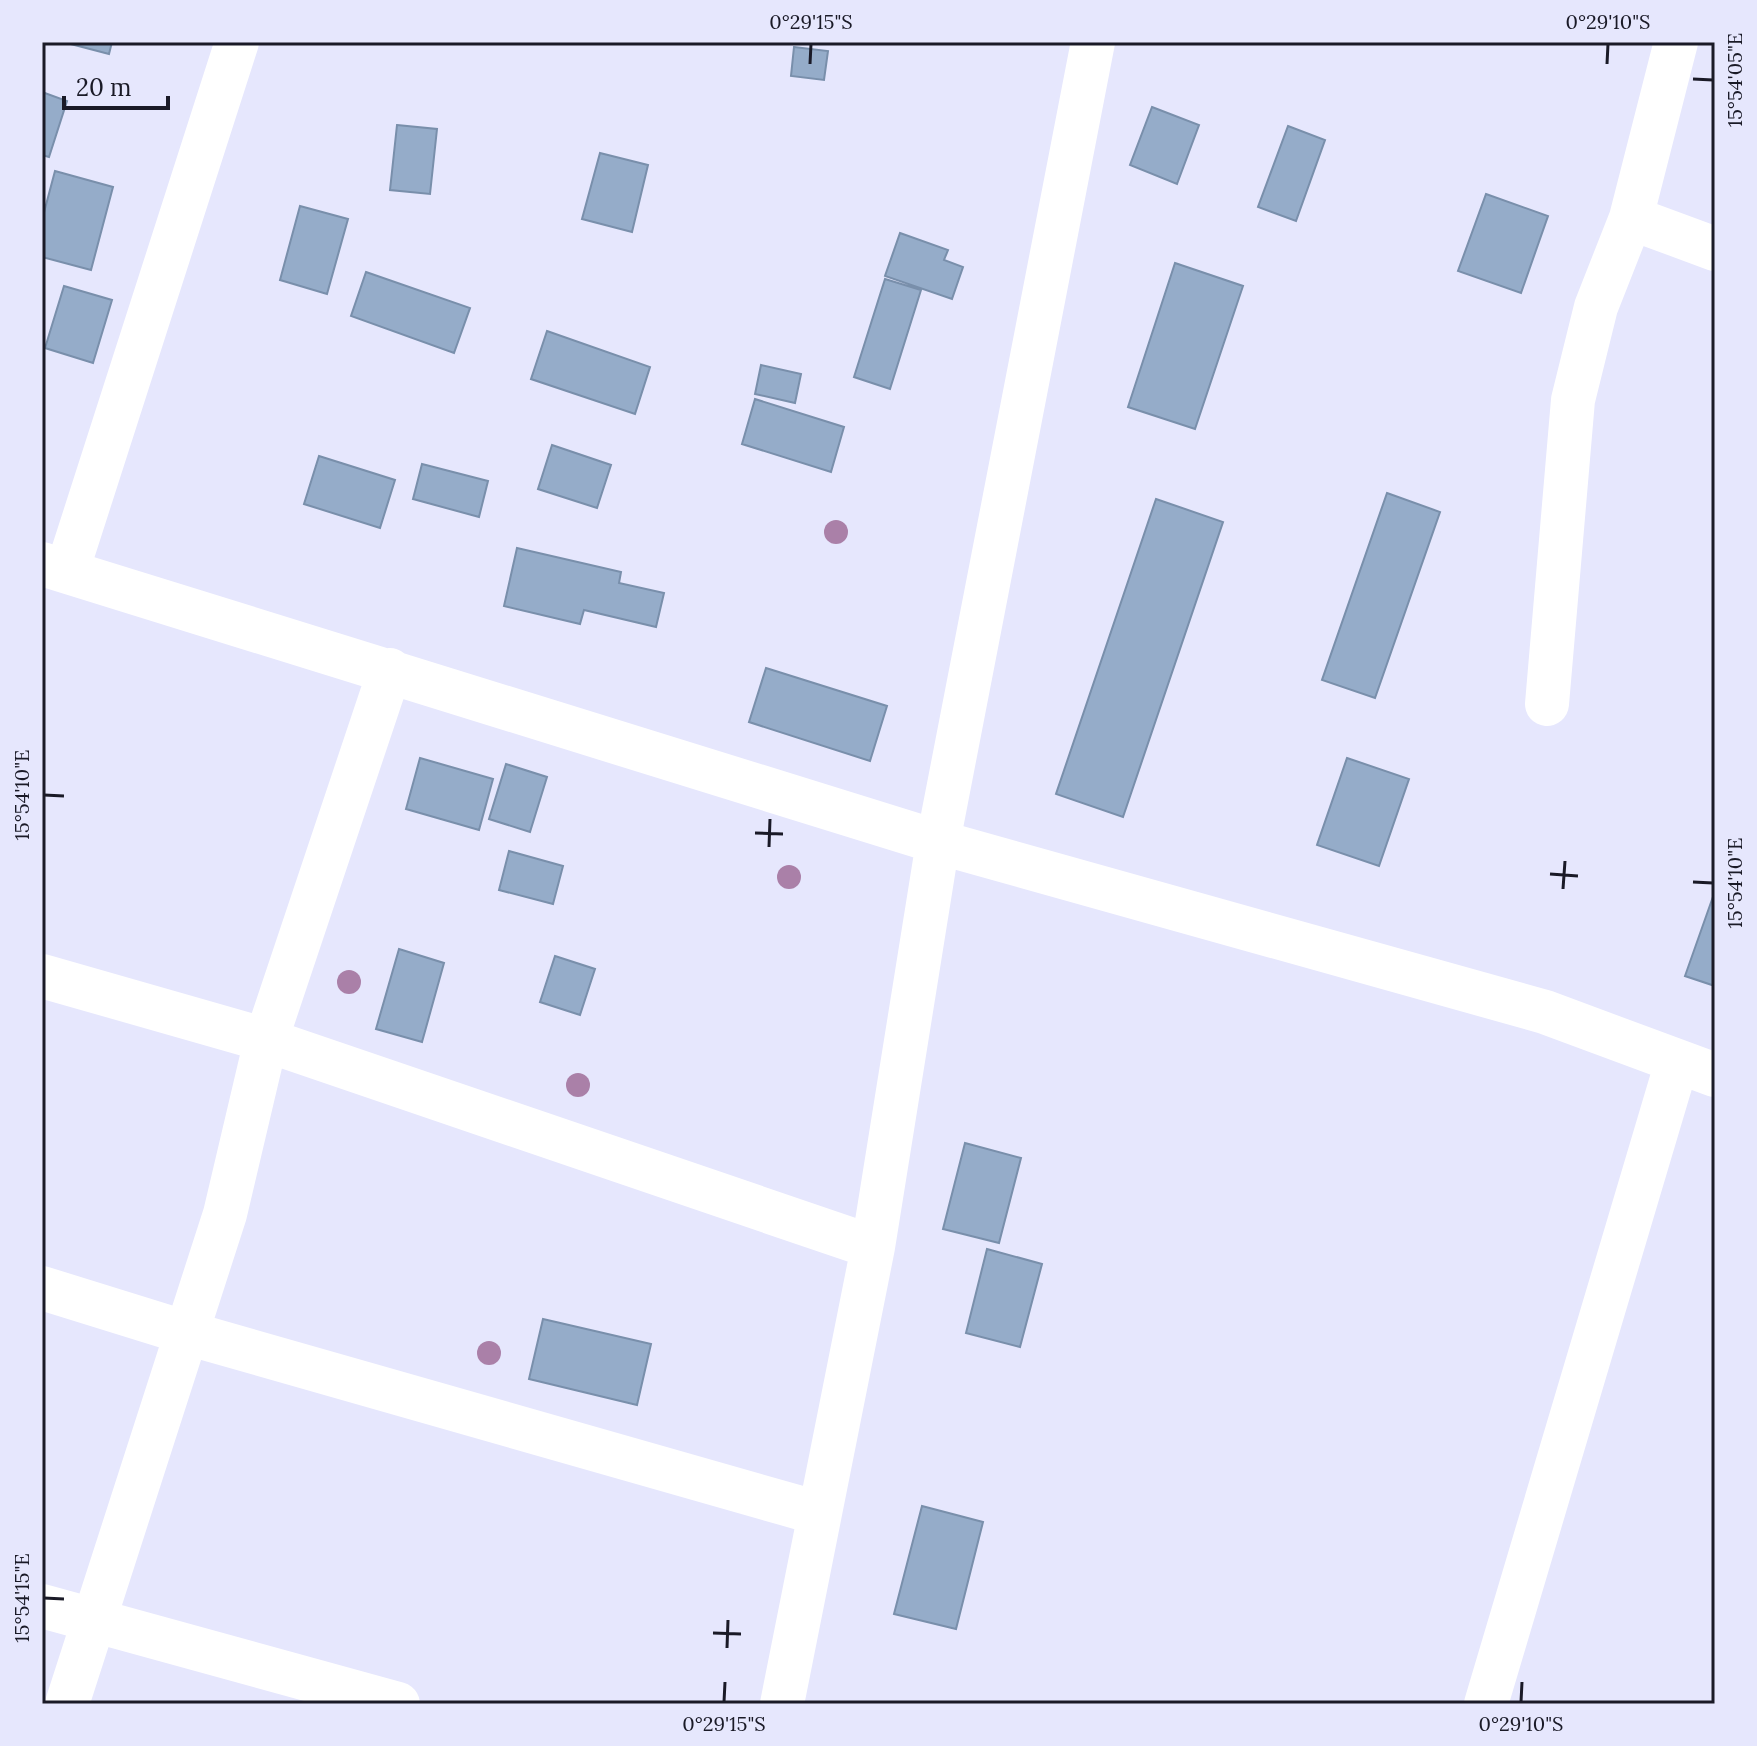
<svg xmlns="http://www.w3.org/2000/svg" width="1757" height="1746" font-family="Lora,serif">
<rect width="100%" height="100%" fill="#e6e7fd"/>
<path fill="#95acc9" stroke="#798fab" stroke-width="2" d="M63 42H112L109 54Z
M794 47 828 51 824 80 791 76Z
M42 92 67 101 49 157 42 155Z
M1152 107 1199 125 1177 184 1130 165Z
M397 125 437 129 430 194 390 190Z
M1288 126 1325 140 1296 221 1258 207Z
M600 153 648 165 632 232 582 219Z
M55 171 113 187 91 270 42 257V220Z
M1486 194 1548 216 1521 293 1458 271Z
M300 206 348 219 327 294 280 280Z
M900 233 948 250 944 260 963 267 952 299 885 276Z
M1175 263 1243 286 1195 429 1128 407Z
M366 272 470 308 454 353 351 316Z
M885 279 921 290 890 389 854 377Z
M64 286 112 300 93 363 45 348Z
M547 331 650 367 635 414 531 379Z
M761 365 801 374 795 403 755 394Z
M755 399 844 427 831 472 742 444Z
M552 445 611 465 597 508 538 489Z
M319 456 395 480 380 528 304 504Z
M422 464 488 481 479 517 413 499Z
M1387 493 1440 512 1375 698 1322 680Z
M1156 499 1223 522 1123 817 1056 794Z
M517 548 621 572 619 583 664 593 656 627 584 610 580 624 504 606Z
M766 668 887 706 870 761 749 722Z
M420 758 493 779 479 830 406 809Z
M1347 758 1409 779 1379 866 1317 845Z
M506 764 547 777 530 832 489 819Z
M509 851 563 866 553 904 499 890Z
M1715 891V986L1685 976Z
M399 949 444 963 422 1042 376 1029Z
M555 956 595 969 580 1015 540 1002Z
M965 1143 1021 1158 999 1243 943 1229Z
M987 1249 1042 1264 1020 1347 966 1333Z
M543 1319 651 1344 637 1405 529 1379Z
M922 1506 983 1522 956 1629 894 1614Z"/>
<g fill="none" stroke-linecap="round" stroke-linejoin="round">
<path stroke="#fff" stroke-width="44" d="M1631 218 1715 249
M42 564 938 842 1545 1012 1715 1075
M67 571 237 42
M1547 704 1573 400 1596 307 1631 218 1676 42
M42 976 266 1040 873 1247
M42 1288 187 1333 818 1513
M42 1606 398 1704
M67 1704 225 1214 266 1040 390 670
M782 1704 873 1247 938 842 1093 42
M1486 1704 1677 1062"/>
</g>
<g fill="#aa80a8">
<circle cx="836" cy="532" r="12"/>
<circle cx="789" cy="877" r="12"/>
<circle cx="349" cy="982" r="12"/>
<circle cx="578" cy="1085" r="12"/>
<circle cx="489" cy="1353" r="12"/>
</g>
<path fill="none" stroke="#1a1a27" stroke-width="3" d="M810 64 811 44M1607 64 1608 44M1693 79 1713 80M44 795 64 796M755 833 783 834M769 847 770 819M1550 874 1578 876M1693 882 1713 883M1563 889 1565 861M44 1598 64 1599M713 1633 741 1634M727 1648 728 1620M724 1702 725 1682M1521 1702 1522 1682"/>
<rect width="1757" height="1746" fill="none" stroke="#e6e7fd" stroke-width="88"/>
<path d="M64 96v12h104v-12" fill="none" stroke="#1a1a27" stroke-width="4"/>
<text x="76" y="96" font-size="24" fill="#1a1a27" stroke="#e6e7fd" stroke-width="6" paint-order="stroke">20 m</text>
<rect x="44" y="44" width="1669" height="1658" fill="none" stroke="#1a1a27" stroke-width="3"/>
<g font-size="20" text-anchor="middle" fill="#1a1a27">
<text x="811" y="29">0°29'15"S</text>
<text x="1608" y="29">0°29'10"S</text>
<text transform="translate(1735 80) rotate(-90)" y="7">15°54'05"E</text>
<text transform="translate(22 795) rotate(-90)" y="7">15°54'10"E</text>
<text transform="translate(1735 883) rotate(-90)" y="7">15°54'10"E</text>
<text transform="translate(22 1598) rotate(-90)" y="7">15°54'15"E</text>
<text x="724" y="1731">0°29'15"S</text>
<text x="1521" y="1731">0°29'10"S</text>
</g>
</svg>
